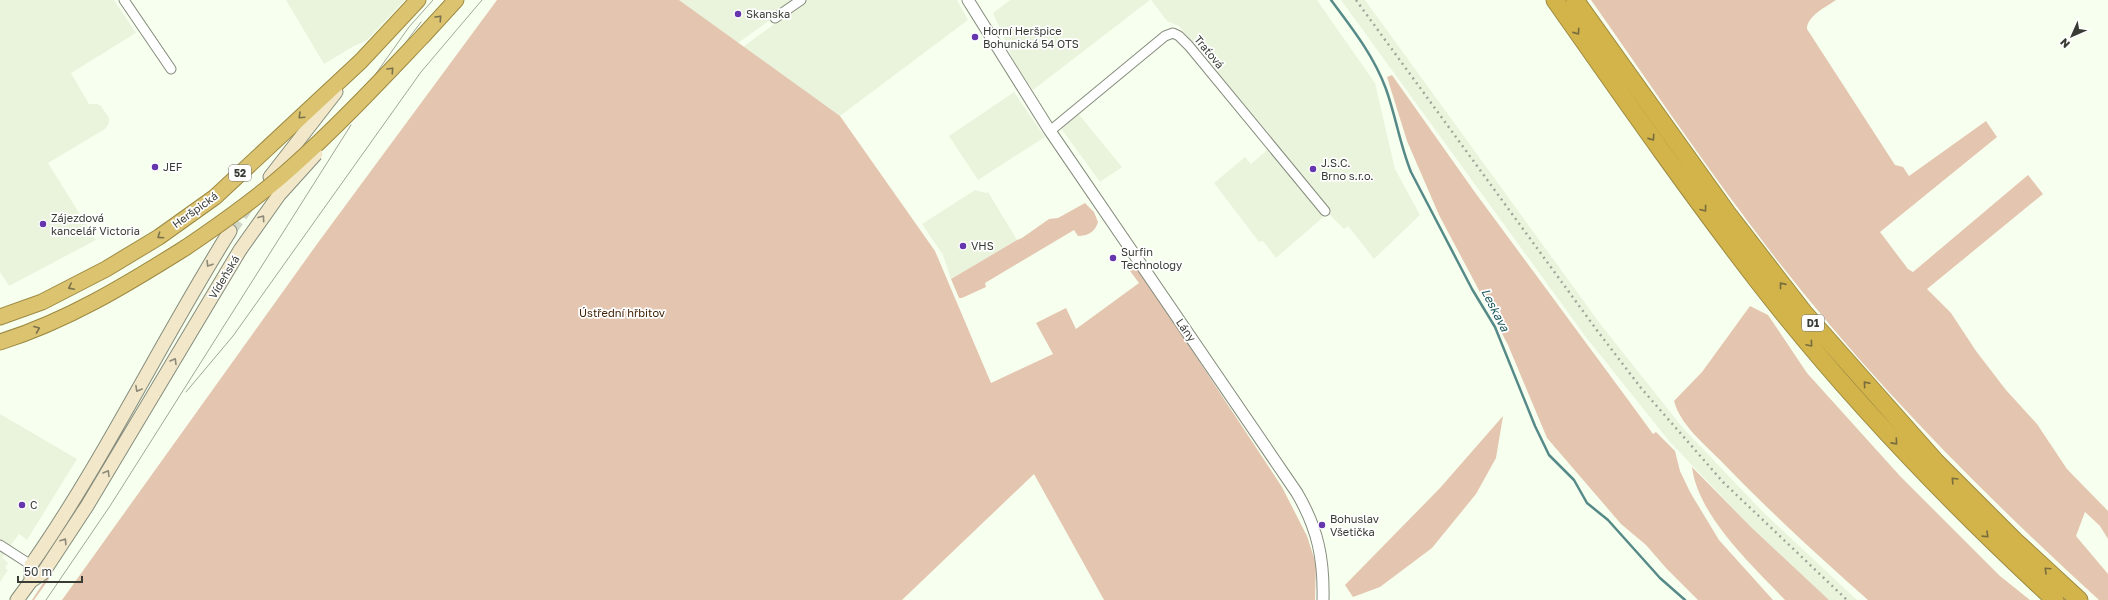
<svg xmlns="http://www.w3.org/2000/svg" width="2108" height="600" font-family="'Golos Text',sans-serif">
<rect width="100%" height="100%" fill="#f7ffef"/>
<path fill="#eaf4dd" d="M0 0H114L136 33 71 73 89 104H97L101 106 109 118V123L105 129 48 163 96 240 9 286 0 272Z
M286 0H405L366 41 354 46 324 64Z
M679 0H798L738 43Z
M807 0H957L968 20 840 116 743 47Z
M1010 0H1150L1033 90 1014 62 993 13Z
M1151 0H1317L1375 83 1395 169 1420 215 1374 259 1348 226 1344 229 1328 213 1276 258 1263 241 1259 242 1214 183 1245 157 1251 164 1273 145 1179 26 1167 21Z
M1341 0H1365L1601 325 1683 428 1764 513 1857 600H1829L1751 527 1669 441 1585 336Z
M1014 92 1045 137 978 180 949 136Z
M1072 106 1122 167 1100 182 1055 120Z
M975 190 986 193 988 192 1017 240 951 279 943 255 922 224Z
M0 414 77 459 27 540 19 534 2 558 8 563 5 568 8 570 0 582Z"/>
<path fill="#e4c6b0" d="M497 0H679L840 116 935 251 991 383 1053 354 1036 323 1066 308 1076 329 1139 283 1130 271 1137 267 1282 487 1307 536 1316 564 1315 600H1104L1034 474 902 600H62L317 244Z
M1591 0H1836C1826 7 1807 16 1807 29L1895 165 1903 167 1909 176 1986 121 1997 137 1880 232 1908 269 1913 272 2028 175 2043 194 1927 289 1951 313 1976 351 2006 390 2037 424 2067 469 2108 511V539L2100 526 2085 512 2076 536 2108 574V600H2099C1973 485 1851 361 1749 223 1694 150 1643 74 1591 0Z
M1392 75 1474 191 1637 412 1653 434 1656 432 1675 451 1680 471 1690 492 1719 540 1773 600H1698L1666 568 1646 545 1621 524 1547 438 1508 345 1439 215 1407 141 1387 77Z
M1085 203 1094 212 1098 222C1095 232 1088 236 1078 236L1074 230 985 283 986 287 962 298H959L951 279 1017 240 1022 238 1049 219 1058 218Z
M1750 306 1768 315 1807 373 1900 476 2000 576 2030 600H1868C1817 555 1767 509 1720 460 1704 444 1680 424 1674 401L1702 372Z
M1503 416 1496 458 1476 494 1432 548 1380 587 1353 597 1345 585 1440 488Z
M1692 467 1751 527 1829 600H1785C1752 565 1698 516 1692 467Z
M47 577 49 579 34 600H32Z"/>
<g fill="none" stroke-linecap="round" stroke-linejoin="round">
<path stroke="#568a88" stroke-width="2.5" d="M1331 0C1352 28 1374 56 1386 89 1396 117 1400 145 1411 172L1472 289 1495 327 1535 426 1549 455 1574 480 1587 503 1608 520 1660 578 1685 600"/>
<path stroke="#d1d8ca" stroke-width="13" stroke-dasharray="13 6" stroke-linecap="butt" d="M230 231 247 207"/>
<defs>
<path id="minor" d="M124 0 171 69
M775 18 801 0
M1050 131 1165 36 1173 33 1179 36 1189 46 1325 211
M0 545 31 565"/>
<path id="tertiary" d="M968 0 1050 131 1297 493C1318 529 1324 559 1323 600"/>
<path id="secondary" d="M270 177 336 92
M31 581V565C105 459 161 341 230 231
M17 600 31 581 43 573 87 506 240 250"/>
<path id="trunk" d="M423 36 456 0
M0 317 42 302 106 269 159 237 215 197 361 61 418 0
M0 342C67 321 126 285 185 248"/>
<path id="motorway" d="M1555 0C1621 94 1687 189 1758 281 1847 396 1948 501 2055 600
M1575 0 1727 213 1804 313 1936 462 2015 541 2079 600"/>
</defs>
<use href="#minor" stroke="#858c7d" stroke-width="11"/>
<use href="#tertiary" stroke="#858c7d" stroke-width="13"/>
<use href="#secondary" stroke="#858c7d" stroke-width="15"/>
<use href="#trunk" stroke="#9d8a43" stroke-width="17"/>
<use href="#motorway" stroke="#9d8a43" stroke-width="19"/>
<use href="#minor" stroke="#fff" stroke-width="9"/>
<use href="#tertiary" stroke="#fff" stroke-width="11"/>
<use href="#secondary" stroke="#f2e8c9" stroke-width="13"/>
<use href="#trunk" stroke="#dcc36f" stroke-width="15"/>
<use href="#motorway" stroke="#d3b44b" stroke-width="17"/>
<path stroke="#a0a69a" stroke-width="1" d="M403 46 421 22
M375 75 409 27 433 0
M186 392 233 336 421 72 482 0
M46 600 110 506 351 125"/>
<path stroke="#a0a69a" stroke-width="2.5" stroke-dasharray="2 4" stroke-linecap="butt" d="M1356 0 1596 329 1641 388 1723 482 1847 600"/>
<defs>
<path id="secondary-bridge" d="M240 250 279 195 316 154"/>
<path id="trunk-bridge" d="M185 248C222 223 259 197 292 167 338 126 380 81 423 36"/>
</defs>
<use href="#secondary-bridge" stroke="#858c7d" stroke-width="15" stroke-linecap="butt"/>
<use href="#trunk-bridge" stroke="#9d8a43" stroke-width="17" stroke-linecap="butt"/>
<use href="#secondary-bridge" stroke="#f2e8c9" stroke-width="13"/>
<use href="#trunk-bridge" stroke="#dcc36f" stroke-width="15"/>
</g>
<defs><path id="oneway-chevron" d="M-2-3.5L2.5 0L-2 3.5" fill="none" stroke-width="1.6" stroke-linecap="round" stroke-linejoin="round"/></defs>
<g stroke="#7a724c">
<use href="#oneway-chevron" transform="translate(439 18) rotate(-47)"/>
<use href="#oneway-chevron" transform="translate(391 70) rotate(-47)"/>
<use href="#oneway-chevron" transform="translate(301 116) rotate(137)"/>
<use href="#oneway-chevron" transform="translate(160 236) rotate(146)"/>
<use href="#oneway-chevron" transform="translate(71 287) rotate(153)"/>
<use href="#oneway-chevron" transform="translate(37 329) rotate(-22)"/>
</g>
<g stroke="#776c3e">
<use href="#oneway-chevron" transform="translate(1577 32) rotate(55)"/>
<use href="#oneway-chevron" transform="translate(1652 138) rotate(55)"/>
<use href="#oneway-chevron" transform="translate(1704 209) rotate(53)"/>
<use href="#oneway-chevron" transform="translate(1782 285) rotate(-129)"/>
<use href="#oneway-chevron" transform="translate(1810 344) rotate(50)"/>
<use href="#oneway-chevron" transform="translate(1866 384) rotate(-131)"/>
<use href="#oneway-chevron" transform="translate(1895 442) rotate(48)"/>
<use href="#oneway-chevron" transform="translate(1954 480) rotate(-134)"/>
<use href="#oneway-chevron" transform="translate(1986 535) rotate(44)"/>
<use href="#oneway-chevron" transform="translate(2047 570) rotate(-137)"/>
</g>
<g stroke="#8c8978">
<use href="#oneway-chevron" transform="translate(262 218) rotate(-54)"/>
<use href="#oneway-chevron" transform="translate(209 264) rotate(122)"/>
<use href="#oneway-chevron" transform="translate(174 361) rotate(-59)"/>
<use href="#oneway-chevron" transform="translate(138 389) rotate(119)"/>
<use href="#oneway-chevron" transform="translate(107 473) rotate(-59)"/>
<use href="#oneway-chevron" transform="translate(64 541) rotate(-57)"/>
</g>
<g fill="#6536ae" stroke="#fff" stroke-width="1.5">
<circle cx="738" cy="14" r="4"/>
<circle cx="975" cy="37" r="4"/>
<circle cx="155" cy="167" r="4"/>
<circle cx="1313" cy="169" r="4"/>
<circle cx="43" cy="224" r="4"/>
<circle cx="963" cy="246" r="4"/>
<circle cx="1113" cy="258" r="4"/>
<circle cx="22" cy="505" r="4"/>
<circle cx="1322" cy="525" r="4"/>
</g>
<g text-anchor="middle" stroke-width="3.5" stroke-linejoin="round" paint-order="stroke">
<g fill="#fff" stroke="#747672" stroke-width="1">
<rect x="229" y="165" width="22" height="16" rx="3"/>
<rect x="1802" y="315" width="22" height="16" rx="3"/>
</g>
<g font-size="10" font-weight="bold" fill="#393c35">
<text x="240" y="177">52</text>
<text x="1813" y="327">D1</text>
</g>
<g font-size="11" fill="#393c35" stroke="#fff" text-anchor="start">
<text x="746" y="18">Skanska</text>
<text x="983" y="35">Horní Heršpice<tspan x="983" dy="13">Bohunická 54 OTS</tspan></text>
<text x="1321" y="167">J.S.C.<tspan x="1321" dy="13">Brno s.r.o.</tspan></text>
<text x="163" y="171">JEF</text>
<text x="51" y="222">Zájezdová<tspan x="51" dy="13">kancelář Victoria</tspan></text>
<text x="971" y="250">VHS</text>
<text x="1121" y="256">Surfin<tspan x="1121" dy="13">Technology</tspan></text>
<text x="30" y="509">C</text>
<text x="1330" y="523">Bohuslav<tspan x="1330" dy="13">Všetička</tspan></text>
</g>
<g font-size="11" fill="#393c35" stroke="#fff">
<text transform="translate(1209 52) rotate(50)" y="4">Traťová</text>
<text transform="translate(195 210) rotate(-36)" y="4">Heršpická</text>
<text transform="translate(224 277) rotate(-59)" y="4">Vídeňská</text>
<text transform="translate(1186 330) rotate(55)" y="4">Lány</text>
</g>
<g font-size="11" fill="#422205" stroke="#fff">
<text x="622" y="317">Ústřední hřbitov</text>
</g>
<g font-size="12" font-style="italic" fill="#1d5c5b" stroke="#fff">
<text transform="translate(1495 310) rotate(63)" y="4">Leskava</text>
</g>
</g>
<g transform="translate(2072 36) rotate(225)" stroke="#ffffff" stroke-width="3" paint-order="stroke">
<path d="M0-3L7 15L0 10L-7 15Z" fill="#393c35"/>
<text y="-6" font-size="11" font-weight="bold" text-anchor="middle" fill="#393c35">N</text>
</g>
<path d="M18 576v6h64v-6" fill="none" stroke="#393c35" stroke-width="2"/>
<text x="24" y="576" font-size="12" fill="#393c35" stroke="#ffffff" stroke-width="3" paint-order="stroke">50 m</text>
</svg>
